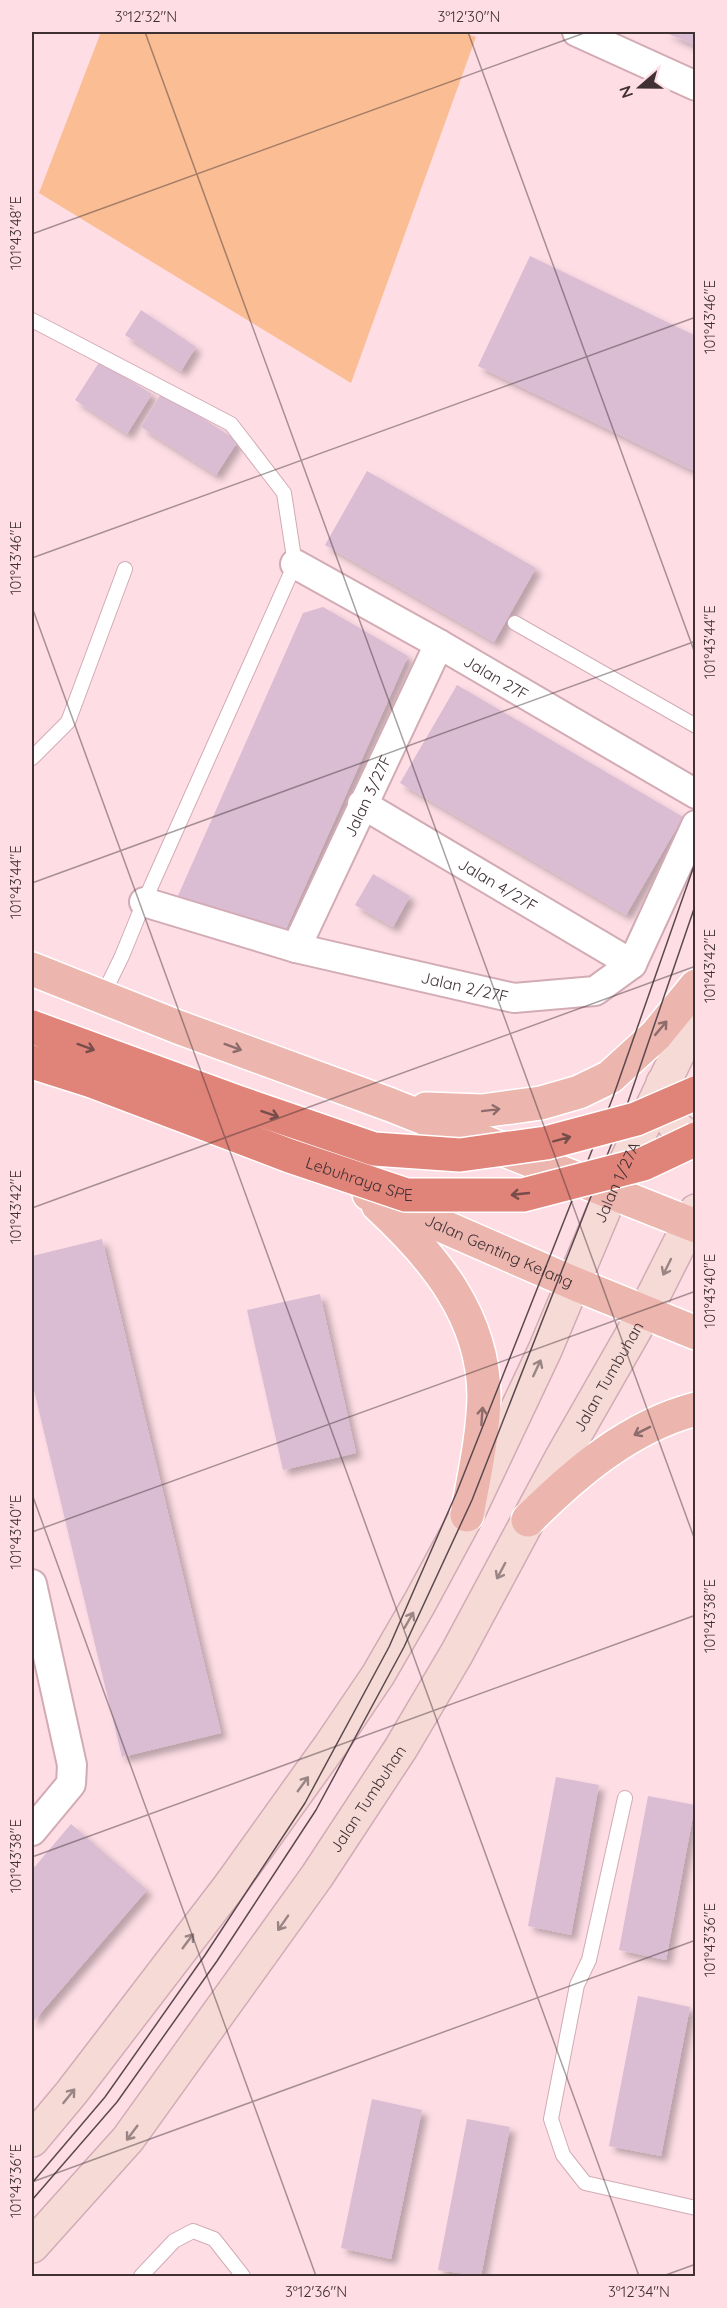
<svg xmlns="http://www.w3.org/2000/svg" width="727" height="2308" font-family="Quicksand,sans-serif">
<defs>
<filter id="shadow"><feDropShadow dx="5.5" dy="5.5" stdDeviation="3" flood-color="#0004"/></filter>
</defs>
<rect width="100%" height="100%" fill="#fedde5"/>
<path fill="#fabd94" d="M101 32H463L476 37 351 383 39 193Z"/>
<path fill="#dabcd3" filter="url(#shadow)" d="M664 32H696V46L683 40Z
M530 256 696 336V472L478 366Z
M141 310 196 347 181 371 125 335Z
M100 361 152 394 127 434 75 400Z
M162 392 238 441 216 475 141 427Z
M367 471 536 568 494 642 325 545Z
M323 607 408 656 286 929 177 898 303 613Z
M457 685 683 817 626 915 400 783Z
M373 874 410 896 393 927 355 905Z
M102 1239 221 1733 122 1757 32 1382V1256Z
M320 1294 356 1453 283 1470 247 1310Z
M556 1777 599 1785 571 1935 528 1926Z
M648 1796 695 1805 666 1960 619 1950Z
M71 1824 147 1890 32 2023V1870Z
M638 1996 690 2007 661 2156 609 2146Z
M372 2099 422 2110 391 2259 341 2248Z
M467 2119 510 2127 481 2276 438 2270Z"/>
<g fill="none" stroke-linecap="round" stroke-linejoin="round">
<defs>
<path id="lane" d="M32 320 231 424 284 493 295 564 144 902 122 956 102 997
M515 623 696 726
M32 758 68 722 125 569
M625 1798 589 1960 577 1985 551 2119 563 2155 585 2183 696 2208
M141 2276 174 2241 193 2231 214 2239 243 2276"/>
<g id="street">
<path d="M577 32 696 86"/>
<path id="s1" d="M295 564 439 644 696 794"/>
<path id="s2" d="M362 804 632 964"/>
<path id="s3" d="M144 902 296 948 514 998 595 991 632 964 696 825"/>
<path id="s4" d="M296 948 439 644"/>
<path d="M32 1584 72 1765 71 1784 32 1831"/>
</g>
<g id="secondary">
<path d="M663 1083C668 1106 667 1134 696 1137"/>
<path id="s5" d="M32 2140 72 2092 229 1887 330 1746 378 1675 419 1604 467 1515 545 1350 611 1193 696 1016"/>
<path id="s6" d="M32 2246 128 2139 317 1876 401 1748 457 1653 561 1459 645 1312 696 1211"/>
</g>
<g id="primary">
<path d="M32 969 178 1027 391 1105 696 1226"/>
<path d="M426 1109 482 1111 541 1103 579 1092 610 1077 656 1035 696 986"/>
<path id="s7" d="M369 1194 573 1283 696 1333"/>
<path d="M378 1205C433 1256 484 1316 484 1397 483 1437 474 1476 467 1515"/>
<path d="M528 1520C575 1473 630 1426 696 1409"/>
</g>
</defs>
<use href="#lane" stroke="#d2abb5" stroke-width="16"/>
<use href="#street" stroke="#d2abb5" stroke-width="32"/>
<use href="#secondary" stroke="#d2abb5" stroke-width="36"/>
<use href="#primary" stroke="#fff" stroke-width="36"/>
<use href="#lane" stroke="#fff" stroke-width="14"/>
<use href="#street" stroke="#fff" stroke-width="28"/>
<use href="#secondary" stroke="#f6dad6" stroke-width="33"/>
<use href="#primary" stroke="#ecb5ae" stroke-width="33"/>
<path stroke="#5b494e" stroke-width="1.5" d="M32 2183 105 2097 205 1955 305 1803 389 1647 456 1494 613 1097 696 860
M32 2200 117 2102 217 1961 316 1810 404 1647 472 1500 628 1102 696 903"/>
<defs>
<g id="highway-bridge">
<path d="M32 1027 237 1102 374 1149 460 1155 546 1143 636 1119 696 1093"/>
<path id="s8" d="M32 1062 92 1081 290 1156 406 1195H523L643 1164 696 1139"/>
</g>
</defs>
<use href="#highway-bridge" stroke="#fff" stroke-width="36" stroke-linecap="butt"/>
<use href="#highway-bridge" stroke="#e08378" stroke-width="33"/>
</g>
<defs><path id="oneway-shaft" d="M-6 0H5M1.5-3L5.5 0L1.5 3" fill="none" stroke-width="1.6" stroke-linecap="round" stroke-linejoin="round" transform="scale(1.5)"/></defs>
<g stroke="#8d6c6b">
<use href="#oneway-shaft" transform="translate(661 1028) rotate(-50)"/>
<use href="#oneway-shaft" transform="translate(233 1047) rotate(20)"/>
<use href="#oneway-shaft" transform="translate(491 1110) rotate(-7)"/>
<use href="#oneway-shaft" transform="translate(482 1416) rotate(-86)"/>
<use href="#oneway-shaft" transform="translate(642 1431) rotate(153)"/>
</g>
<g stroke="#774d4c">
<use href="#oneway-shaft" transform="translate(86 1047) rotate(20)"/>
<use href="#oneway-shaft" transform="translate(270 1114) rotate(19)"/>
<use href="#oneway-shaft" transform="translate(562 1139) rotate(-15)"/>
<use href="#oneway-shaft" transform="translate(520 1194) rotate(174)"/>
</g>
<g stroke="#9a8585">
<use href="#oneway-shaft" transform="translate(667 1267) rotate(116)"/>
<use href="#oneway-shaft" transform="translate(537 1368) rotate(-65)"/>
<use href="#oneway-shaft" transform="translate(501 1571) rotate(118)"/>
<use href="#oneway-shaft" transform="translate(409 1620) rotate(-60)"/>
<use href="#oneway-shaft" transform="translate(303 1784) rotate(-54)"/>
<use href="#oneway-shaft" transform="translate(283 1923) rotate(125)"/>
<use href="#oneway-shaft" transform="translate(188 1941) rotate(-53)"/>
<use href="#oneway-shaft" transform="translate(69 2096) rotate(-51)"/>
<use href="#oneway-shaft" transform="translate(132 2133) rotate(127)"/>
</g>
<path fill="none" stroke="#3f3034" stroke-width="1.5" stroke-opacity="0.45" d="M145 32 696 1543M468 32 696 656M32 234 587 32M32 558 696 317M32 607 639 2276M32 883 696 641M32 1208 696 966M32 1494 316 2276M32 1532 696 1291M32 1857 696 1615M32 2182 696 1940M663 2276 696 2264"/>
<g text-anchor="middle" stroke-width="5" stroke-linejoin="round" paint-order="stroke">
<g font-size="16" fill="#3f3034" stroke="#fedde5">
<text dy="6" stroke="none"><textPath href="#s1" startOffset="231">Jalan 27F</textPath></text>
<text dy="6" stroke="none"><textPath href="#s4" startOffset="168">Jalan 3/27F</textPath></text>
<text dy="6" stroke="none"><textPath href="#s2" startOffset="158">Jalan 4/27F</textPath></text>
<text dy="6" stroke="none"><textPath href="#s3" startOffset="332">Jalan 2/27F</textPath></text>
<text dy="6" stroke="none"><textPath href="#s8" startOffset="348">Lebuhraya SPE</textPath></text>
<text dy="6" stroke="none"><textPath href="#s5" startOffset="1128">Jalan 1/27A</textPath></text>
<text dy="6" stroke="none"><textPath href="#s7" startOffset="142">Jalan Genting Kelang</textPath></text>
<text dy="6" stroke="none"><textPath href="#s6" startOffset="1046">Jalan Tumbuhan</textPath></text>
<text dy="6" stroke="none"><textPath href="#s6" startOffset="560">Jalan Tumbuhan</textPath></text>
</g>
</g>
<rect width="727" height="2308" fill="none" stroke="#fedde5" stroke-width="66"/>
<g transform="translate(640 87) rotate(250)" stroke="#fedde5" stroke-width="4.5" paint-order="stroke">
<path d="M0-4.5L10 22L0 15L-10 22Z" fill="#3f3034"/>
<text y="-9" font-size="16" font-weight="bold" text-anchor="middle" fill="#3f3034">N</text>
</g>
<rect x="33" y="33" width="661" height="2242" fill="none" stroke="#3f3034" stroke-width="2"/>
<g font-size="15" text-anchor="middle" fill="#3f3034">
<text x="146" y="22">3°12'32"N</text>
<text x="469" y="22">3°12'30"N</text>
<text transform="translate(16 233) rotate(-90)" y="5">101°43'48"E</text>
<text transform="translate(710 317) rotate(-90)" y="5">101°43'46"E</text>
<text transform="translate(16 558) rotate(-90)" y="5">101°43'46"E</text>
<text transform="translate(710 642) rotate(-90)" y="5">101°43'44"E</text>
<text transform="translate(16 882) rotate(-90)" y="5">101°43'44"E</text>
<text transform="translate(710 966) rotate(-90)" y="5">101°43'42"E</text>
<text transform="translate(16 1207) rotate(-90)" y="5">101°43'42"E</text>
<text transform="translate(710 1291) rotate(-90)" y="5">101°43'40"E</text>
<text transform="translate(16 1532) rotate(-90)" y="5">101°43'40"E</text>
<text transform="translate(710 1616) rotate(-90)" y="5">101°43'38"E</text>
<text transform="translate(16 1856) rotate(-90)" y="5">101°43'38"E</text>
<text transform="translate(710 1940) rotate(-90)" y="5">101°43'36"E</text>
<text transform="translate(16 2181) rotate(-90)" y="5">101°43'36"E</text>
<text x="316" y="2297">3°12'36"N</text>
<text x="639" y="2297">3°12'34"N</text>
</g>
</svg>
